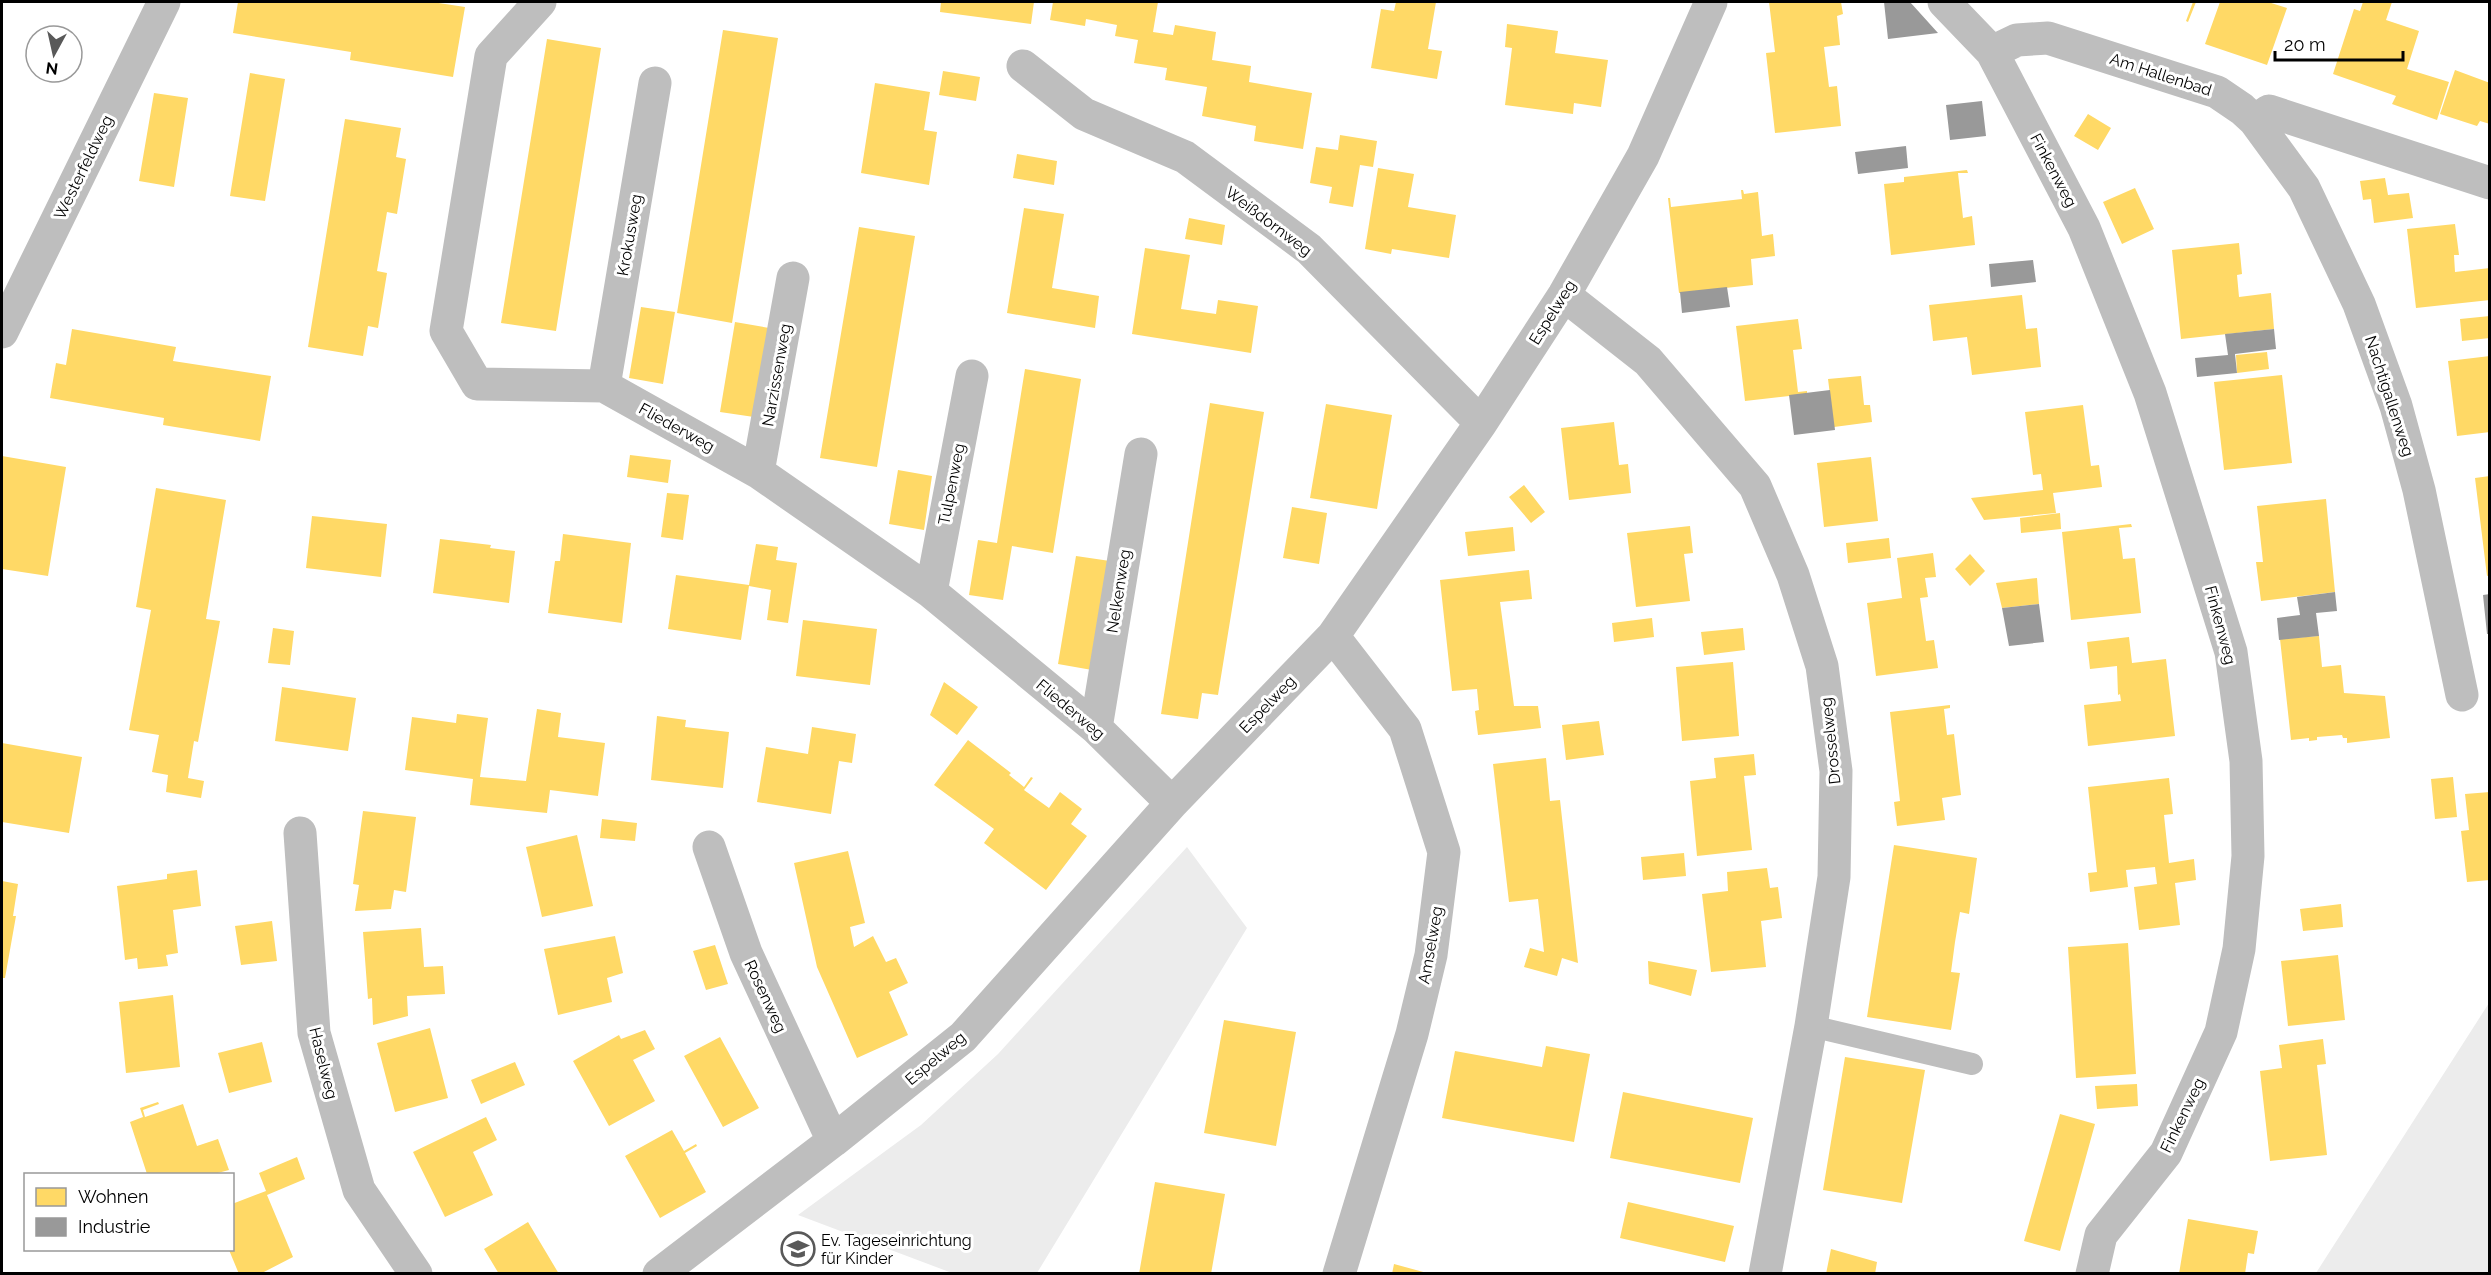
<svg xmlns="http://www.w3.org/2000/svg" width="2491" height="1275" font-family="Raleway,sans-serif">
<rect width="100%" height="100%" fill="#fff"/>
<path fill="#ececec" d="M1187 847 1247 928 1037 1273H952L798 1215 921 1125 998 1054Z
M2489 1003V1273H2316Z"/>
<path fill="#ffd966" d="M238 2H432L465 7 453 77 350 60 351 52 233 33Z
M941 2H1034L1031 24 940 12Z
M1053 2H1158L1153 32 1173 35 1175 25 1216 32 1212 60 1251 66 1249 82 1312 93 1303 149 1254 141 1256 126 1202 116 1207 87 1165 80 1167 68 1134 63 1138 40 1115 36 1117 25 1086 19 1085 26 1050 20Z
M1396 2H1436L1428 49 1442 51 1437 79 1371 68 1381 9 1394 11Z
M1769 2H1841L1843 14 1837 16 1840 45 1824 47 1829 87 1837 86 1841 126 1775 133 1766 53 1775 52Z
M2193 2H2196L2188 22 2186 21Z
M2220 2H2268L2287 8 2267 65 2205 44Z
M2363 2H2392L2386 20 2419 31 2407 69 2449 82 2437 120 2392 104 2396 96 2333 74 2354 9 2360 11Z
M1507 24 1558 31 1555 53 1608 60 1601 107 1574 103 1573 114 1505 105 1512 48 1505 47Z
M723 30 778 38 732 323 677 313Z
M547 39 601 48 556 331 501 323Z
M2455 70 2490 83V124L2480 121 2477 126 2440 114Z
M943 71 980 77 976 101 939 95Z
M250 73 285 79 265 201 230 196Z
M875 83 930 92 924 130 937 132 929 185 861 173Z
M154 93 188 98 174 187 139 181Z
M2088 114 2111 128 2098 150 2074 136Z
M345 119 401 128 396 157 406 159 397 214 387 212 377 271 387 273 378 328 368 326 363 356 308 347Z
M1340 135 1377 141 1373 167 1360 165 1353 207 1329 203 1332 187 1310 183 1316 147 1338 150Z
M1017 154 1057 161 1054 185 1013 178Z
M1378 168 1414 174 1408 207 1456 215 1449 258 1392 249 1391 254 1365 249Z
M1967 170 1968 173H1958L1963 218 1972 216 1975 245 1891 255 1884 184 1904 182V177Z
M2385 178 2388 195 2409 193 2413 218 2374 223 2371 199 2363 200 2360 181Z
M2135 188 2154 229 2122 244 2103 202Z
M1741 190H1743L1744 194 1758 192 1762 236 1773 234 1775 256 1751 259 1753 285 1679 293 1668 198H1670L1671 207 1742 199Z
M1024 208 1064 214 1052 288 1099 296 1095 328 1007 313Z
M1189 218 1225 225 1222 245 1185 239Z
M2455 224 2459 255H2454L2455 272 2490 268V300L2416 308 2407 229Z
M859 227 915 236 877 467 820 458Z
M2239 243 2242 274 2237 275 2239 297 2271 293 2274 329 2181 339 2172 250Z
M1145 248 1190 255 1181 309 1216 314 1218 300 1258 306 1251 353 1132 334Z
M2022 295 2026 329 2037 328 2041 367 1972 375 1967 337 1933 341 1929 305Z
M641 307 675 312 663 384 629 378Z
M2490 316V338L2462 341 2460 319Z
M1798 319 1802 349 1793 350 1798 392 1807 391V394L1745 401 1736 326Z
M735 322 769 328 754 417 720 412Z
M72 329 176 347 173 361 271 376 260 441 163 425 164 418 50 398 56 363 66 365Z
M2267 352 2269 369 2237 373 2236 355Z
M2490 356V432L2457 436 2448 361Z
M1025 369 1081 379 1053 553 1012 546 1003 600 969 595 978 540 997 543Z
M2282 375 2292 463 2224 470 2214 382Z
M1861 376 1864 405H1870L1872 422 1834 427 1828 379Z
M1210 403 1264 412 1218 695 1202 693 1198 719 1161 714Z
M1326 404 1392 415 1377 509 1310 498Z
M2083 405 2091 466 2099 465 2102 487 2053 493 2056 513 1984 520 1971 498 2043 490 2041 474 2033 475 2025 412Z
M1614 422 1619 465 1628 464 1631 493 1569 500 1561 428Z
M630 455 671 460 668 483 627 477Z
M2 456 66 467 48 576 2 569Z
M1871 457 1878 521 1824 527 1817 463Z
M898 470 932 476 924 530 889 524Z
M2490 476V575L2487 576 2475 478Z
M1524 485 1545 512 1531 523 1509 497Z
M156 488 226 500 206 619 220 621 198 742 194 741 188 778 204 781 201 798 166 792 168 775 152 772 159 735 129 730 151 610 136 607Z
M667 493 689 495 683 540 661 537Z
M2326 499 2335 592 2261 601 2256 562H2263L2257 506Z
M1292 507 1327 513 1319 564 1283 558Z
M2060 513 2061 529 2021 533 2020 518Z
M312 516 387 524 381 577 306 568Z
M2131 524 2132 527 2119 528 2123 559 2135 558 2141 613 2071 620 2062 532Z
M1690 526 1693 553 1684 554 1690 601 1636 607 1627 533Z
M1513 527 1515 551 1468 556 1465 532Z
M563 534 631 543 622 623 548 613 555 561H560Z
M1889 538 1891 558 1848 563 1846 543Z
M440 539 491 545 490 548 515 551 509 603 433 593Z
M756 544 778 547 776 560 797 563 788 623 767 620 771 590 749 586 741 640 668 629 676 575 749 585Z
M1933 553 1936 577 1925 578 1928 597 1920 598 1926 641 1934 640 1938 668 1876 676 1867 603 1902 598 1897 558Z
M1970 554 1985 571 1970 586 1955 569Z
M1076 556 1110 561 1092 670 1058 664Z
M1529 570 1532 599 1500 602 1514 706H1538L1541 728 1478 735 1475 711 1479 710 1477 689 1452 691 1440 580Z
M2037 578 2039 604 2002 608 1996 583Z
M1652 618 1654 637 1614 642 1612 623Z
M803 620 877 629 870 685 796 676Z
M273 628 294 631 290 665 268 663Z
M1743 628 1745 650 1704 655 1701 632Z
M2319 636 2322 667 2341 665 2344 693 2385 696 2390 738 2347 743V738H2343L2342 735 2317 737V740L2309 741V738L2291 740 2280 639Z
M2129 637 2132 663 2166 659 2175 736 2088 746 2084 705 2121 701 2120 694 2118 695 2117 666 2090 669 2087 642Z
M1733 662 1739 736 1682 741 1676 667Z
M944 682 978 707 957 735 930 715Z
M282 687 356 698 348 751 275 741Z
M1950 705V708L1944 709 1947 735 1954 734 1961 795 1942 798 1945 820 1897 826 1894 802 1900 801 1890 712Z
M537 709 561 713 558 737 605 743 598 796 550 790 547 813 470 805 473 779 405 770 412 717 456 723 457 714 488 718 480 777 526 781Z
M657 716 686 720 685 727 729 732 723 788 651 780Z
M1599 721 1604 755 1566 760 1562 725Z
M812 727 856 734 852 763 839 761 831 814 757 802 766 747 808 754Z
M968 740 1011 773 1009 775 1024 787 1031 777 1033 778 1024 790 1049 808 1060 792 1082 809 1071 824 1087 836 1046 890 984 843 994 829 934 785Z
M2 743 82 757 69 833 2 822Z
M1754 754 1756 775 1744 776 1752 850 1697 856 1690 781 1716 778 1714 758Z
M1546 758 1550 801 1560 800 1578 963 1562 958 1557 976 1524 967 1530 948 1544 952 1538 899 1509 902 1493 764Z
M2453 777 2457 817 2435 819 2431 779Z
M2169 778 2173 814 2164 815 2169 863 2194 859 2196 880 2175 883 2180 925 2139 930 2134 887 2157 884 2155 867 2126 870 2128 887 2090 892 2088 873 2097 872 2088 787Z
M2490 792V880L2467 882 2461 831 2469 830 2465 794Z
M363 811 416 817 406 892 394 890 391 909 355 911 359 885 353 884Z
M602 819 637 823 635 841 600 838Z
M577 835 593 906 542 917 526 847Z
M1894 845 1977 858 1969 914 1960 912 1955 942 1951 972 1960 973 1951 1030 1867 1017Z
M848 851 865 923 850 927 854 947 873 936 886 962 896 958 908 983 889 992 908 1035 857 1058 817 967 794 863Z
M1684 853 1686 876 1643 880 1641 857Z
M1767 868 1770 888 1778 887 1782 918 1761 921 1766 967 1711 972 1702 894 1728 891 1727 872Z
M197 870 201 906 173 910 178 953 166 955 168 966 138 969 137 958 125 960 117 886 167 879V874Z
M2 881 18 884 13 916H16L5 978H2Z
M2341 904 2343 927 2303 931 2300 909Z
M272 921 277 961 241 965 235 926Z
M421 928 424 967 443 966 445 994 407 996 408 1016 373 1025 372 998 368 999 363 932Z
M615 936 623 973 607 978 612 1002 558 1015 544 949Z
M2128 943 2136 1074 2076 1078 2068 947Z
M715 945 728 984 706 990 693 951Z
M2338 955 2345 1020 2288 1026 2281 961Z
M1648 961 1697 970 1691 996 1649 984Z
M173 995 180 1067 126 1073 119 1002Z
M1224 1020 1296 1032 1276 1146 1204 1133Z
M430 1028 448 1098 395 1112 377 1043Z
M645 1030 655 1049 633 1060 655 1101 609 1126 573 1061 619 1035 621 1039Z
M720 1037 759 1108 723 1127 684 1056Z
M2323 1039 2326 1064 2317 1065 2327 1155 2270 1161 2260 1071 2282 1068 2279 1045Z
M262 1042 272 1082 229 1093 218 1053Z
M1546 1046 1590 1054 1574 1142 1442 1118 1455 1051 1542 1067Z
M1845 1057 1925 1070 1902 1203 1823 1190Z
M515 1062 525 1085 481 1104 471 1080Z
M2137 1084 2138 1106 2097 1109 2095 1086Z
M1623 1092 1753 1118 1740 1183 1610 1158Z
M158 1102 159 1104 143 1110 145 1117 183 1104 197 1146 218 1139 229 1170 214 1174H147L130 1122 143 1117 140 1108Z
M2060 1114 2095 1124 2060 1251 2024 1241Z
M486 1117 497 1140 473 1152 493 1195 445 1217 413 1152Z
M672 1130 684 1151 696 1144 697 1146 685 1153 706 1192 660 1218 625 1156Z
M297 1157 305 1179 267 1195 293 1257 260 1274H239L229 1250H232V1204L266 1191 259 1173Z
M1155 1182 1225 1194 1211 1274H1139Z
M1628 1202 1734 1226 1725 1262 1620 1238Z
M2188 1219 2258 1231 2254 1254 2248 1253 2245 1274H2179Z
M528 1222 559 1274H499L484 1249Z
M1831 1249 1877 1262 1875 1274H1826Z
M1394 1264 1427 1273 1426 1274H1392Z"/>
<path fill="#999" d="M1884 2H1910L1938 33 1888 39Z
M1982 101 1986 136 1950 140 1946 105Z
M1906 146 1908 168 1858 174 1855 152Z
M2033 260 2036 282 1991 287 1989 264Z
M1727 287 1730 307 1682 313 1680 292Z
M2274 329 2276 349 2235 354 2237 373 2197 377 2195 358 2228 355 2225 334Z
M1830 390 1835 430 1794 435 1789 395Z
M2335 592 2337 611 2316 613 2319 636 2279 640 2277 618 2300 615 2297 597Z
M2490 594V634H2487L2483 595Z
M2039 604 2044 642 2009 646 2002 608Z"/>
<g fill="none" stroke-linecap="round" stroke-linejoin="round">
<path stroke="#bebebe" stroke-width="22" d="M1811 1026 1972 1064"/>
<path stroke="#bebebe" stroke-width="33" d="M540 2 491 56 446 331 477 384 604 386 758 472 931 592 1096 728 1172 803
M1944 2 1992 52 2084 228 2150 393 2231 652 2246 761 2248 856 2239 949 2221 1032 2166 1153 2101 1235 2092 1274
M1992 52 2017 40 2048 38 2217 92 2242 109 2255 121 2304 188 2359 304 2396 406 2419 490 2462 695
M1023 66 1084 114 1185 157 1309 249 1481 423
M2255 121 2269 111 2490 183
M1564 295 1648 361 1755 486 1793 575 1822 666 1836 771 1834 877 1811 1026 1765 1274
M2 332 164 2
M604 386 655 83
M758 472 793 278
M931 592 972 376
M1333 636 1405 729 1444 852 1431 955 1412 1034 1339 1274
M1096 728 1141 454
M300 833 314 1033 359 1190 416 1274
M709 847 746 953 833 1141
M659 1274 833 1141 963 1037 1172 803 1333 636 1481 423 1564 295 1643 156 1711 2"/>
</g>
<defs>
<symbol id="school-ring" viewBox="-11 -11 22 22"><circle r="9.5" fill="#fff" stroke="#595959" stroke-width="1.5"/><path d="M0-5L7-2L0 1L-7-2ZM-4 1L0 2.5L4 1V4Q0 6-4 4Z" fill="#595959"/></symbol>
</defs>
<g fill-rule="evenodd">
<use href="#school-ring" x="779" y="1230" width="38" height="38"/>
</g>
<g text-anchor="middle" stroke-width="6" stroke-linejoin="round" paint-order="stroke">
<g font-size="16" fill="#000" stroke="#fff">
<text transform="translate(2161 74) rotate(18)" y="6">Am Hallenbad</text>
<text transform="translate(83 167) rotate(-64)" y="6">Westerfeldweg</text>
<text transform="translate(2054 170) rotate(62)" y="6">Finkenweg</text>
<text transform="translate(1269 221) rotate(37)" y="6">Weißdornweg</text>
<text transform="translate(629 235) rotate(-80)" y="6">Krokusweg</text>
<text transform="translate(1552 312) rotate(-58)" y="6">Espelweg</text>
<text transform="translate(776 375) rotate(-80)" y="6">Narzissenweg</text>
<text transform="translate(2390 396) rotate(72)" y="6">Nachtigallenweg</text>
<text transform="translate(677 427) rotate(29)" y="6">Fliederweg</text>
<text transform="translate(951 484) rotate(-79)" y="6">Tulpenweg</text>
<text transform="translate(1118 591) rotate(-81)" y="6">Nelkenweg</text>
<text transform="translate(2221 625) rotate(75)" y="6">Finkenweg</text>
<text transform="translate(1267 704) rotate(-46)" y="6">Espelweg</text>
<text transform="translate(1071 709) rotate(40)" y="6">Fliederweg</text>
<text transform="translate(1830 741) rotate(-96)" y="6">Drosselweg</text>
<text transform="translate(1430 945) rotate(-80)" y="6">Amselweg</text>
<text transform="translate(766 996) rotate(65)" y="6">Rosenweg</text>
<text transform="translate(935 1058) rotate(-40)" y="6">Espelweg</text>
<text transform="translate(324 1063) rotate(76)" y="6">Haselweg</text>
<text transform="translate(2182 1115) rotate(-64)" y="6">Finkenweg</text>
</g>
<g font-size="16" fill="#000" stroke="#fff" text-anchor="start">
<text x="821" y="1246">Ev. Tageseinrichtung<tspan x="821" dy="18">für Kinder</tspan></text>
</g>
</g>
<rect width="2491" height="1275" fill="none" stroke="#000000" stroke-width="6"/>
<rect x="24" y="1173" width="210" height="78" fill="#ffffff" stroke="#999999" stroke-width="1.5"/>
<rect x="36" y="1188" width="30" height="18" fill="#ffd966" stroke="#999999" stroke-width="1.5"/>
<text x="78" y="1203" font-size="18" fill="#000000">Wohnen</text>
<rect x="36" y="1218" width="30" height="18" fill="#999999" stroke="#999999" stroke-width="1.5"/>
<text x="78" y="1233" font-size="18" fill="#000000">Industrie</text>
<g transform="translate(54 54) rotate(188)"><circle r="28" fill="#ffffff" stroke="#999999" stroke-width="1.5"/>
<path d="M0-4.5L10 22L0 15L-10 22Z" fill="#595959"/>
<text y="-9" font-size="16" font-weight="bold" text-anchor="middle" fill="#000000">N</text>
</g>
<path d="M2275 51v9h128v-9" fill="none" stroke="#000000" stroke-width="3"/>
<text x="2284" y="51" font-size="18" fill="#000000" stroke="#ffffff" stroke-width="4.5" paint-order="stroke">20 m</text>
</svg>
